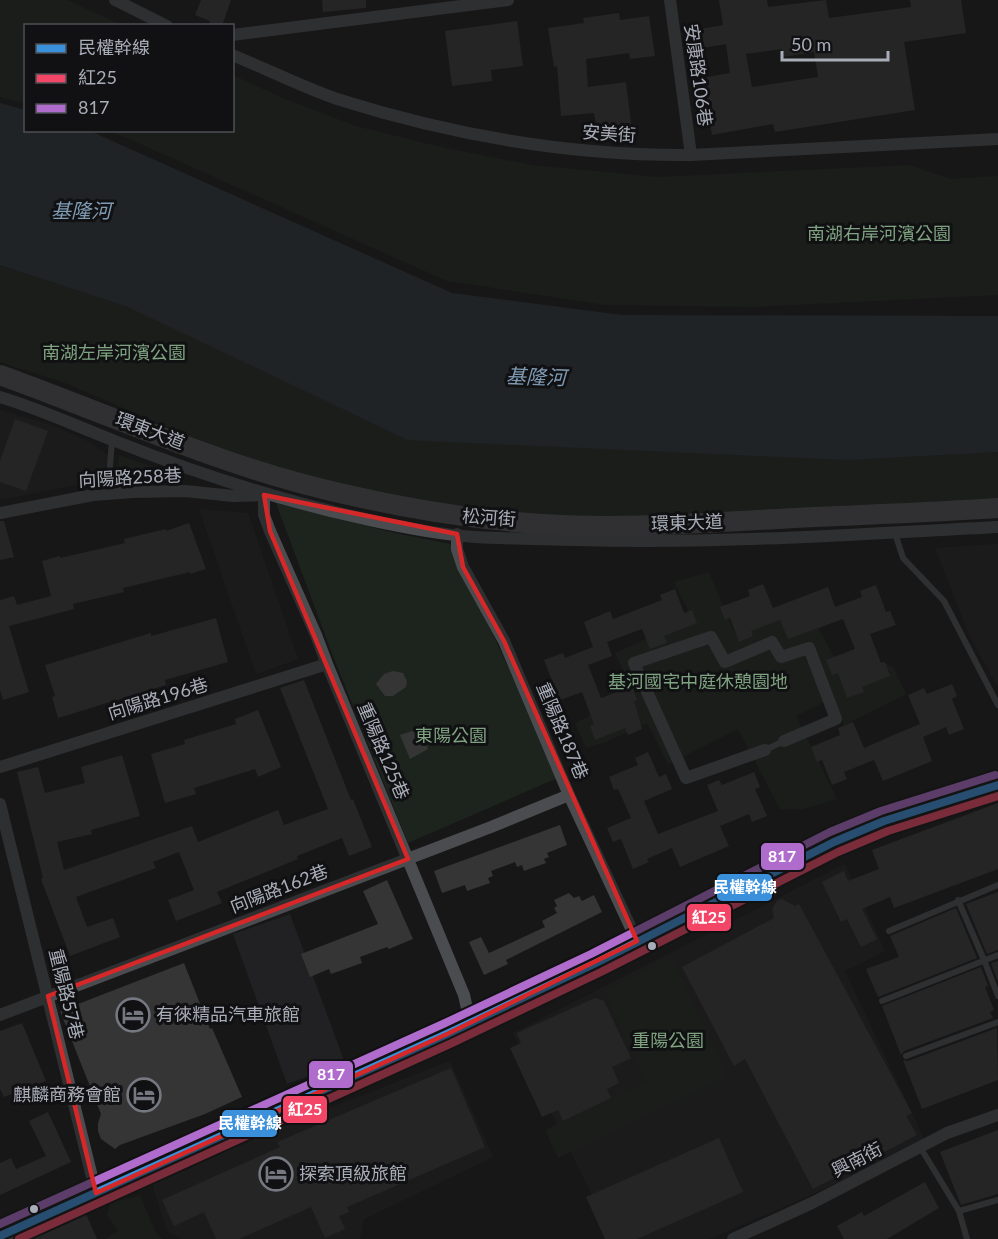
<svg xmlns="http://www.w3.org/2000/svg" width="998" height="1239" font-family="Lato,'Noto Sans TC',sans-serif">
<rect width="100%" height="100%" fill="#171717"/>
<path fill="#212123" d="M0 410 52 425 91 443 109 456 100 480 0 500Z
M199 509 248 513 298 659 256 674Z
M998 544V687L971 639 935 548Z
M845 864 885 951 845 971 925 1141 811 1195 709 1239H617L591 1193 513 1033Z
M290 914 345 1063 287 1084 233 934Z
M450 1061 493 1157 364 1219 360 1239H181L167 1230 150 1178Z"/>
<path fill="#1d241e" d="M0 0H67L122 25 26 26 25 103 0 97Z
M233 75 285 99 356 126 441 147 532 165 657 177 910 165 950 179 998 176V295L754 307 605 305 447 281 111 131 232 130Z
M0 265 128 307 849 460 998 452V506L648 521 460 511 323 481 207 444 65 383 0 362Z
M119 455 174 474V480L118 477Z
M276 503 395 533 450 544 560 777 408 843 331 651Z
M709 572 734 632 777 613 815 622 846 679 882 662 894 668 906 694 844 725 832 698 796 716 837 799 803 809H780L738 729 668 764 647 723 606 742 586 748 575 723 634 694 615 653 692 618 674 582Z
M671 955 727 1076 558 1158 545 1130 645 1082 604 990Z
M140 1196 157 1235 163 1239H105L118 1231 107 1215 110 1202Z"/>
<path fill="#2a3239" d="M0 103 25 110 26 130 90 131 452 293 622 315 998 316V452L849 460 408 440 128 307 0 265Z"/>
<path fill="#353536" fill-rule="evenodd" d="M201 0H231L222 26H208L210 21 195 15Z
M322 0H366V8L323 12Z
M719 0H767L768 7 826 0 829 18 911 7 910 0H961L966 33 904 42 915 110 775 132 773 124 712 135 702 78 730 73 726 44 703 48 700 29 723 25ZM782 49 783 57 814 52 818 77 752 87 746 54Z
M619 13 620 20 649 16 655 56 630 59 629 53 586 59 588 87 626 82 632 131 598 136 594 113 561 116 557 66 554 67 548 28 584 23 583 18Z
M517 21 523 66 491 70 492 81 452 86 445 31Z
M15 419 48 431 26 491 0 482V461Z
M0 521H4L14 557 0 560Z
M189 523 206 569 190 574V572L123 588 124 592 73 604 74 609 9 626 29 692 3 700 0 690V600L14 596 17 605 51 596 42 561 60 556V558L125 543 124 539 166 529V531Z
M763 584 773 608 828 587 835 607 862 597 860 591 876 585 886 612 890 611 896 625 870 634 881 663 885 662 890 676 862 687 864 692 847 698 838 673 832 675 826 660 855 649 843 619 788 639 780 620 751 631 753 636 739 642 730 618 725 620 720 607 750 596 748 590Z
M675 589 684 613 692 610 697 623 664 636 667 643 650 649 642 629 607 642 612 656 588 665 601 698 632 686 637 700 634 701 642 729 628 735 625 728 595 740 590 726 594 724 582 692 555 702 550 690 555 688 544 660 563 653 565 658 593 647 584 622 610 611 613 619 662 600 660 595Z
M216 618 228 662 165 680 166 685 58 718 52 697 55 696 45 665 151 633V636Z
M393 671 403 673 407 681 406 687 393 696H385L376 684 384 674Z
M304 680 351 800 353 799 372 847 349 856 342 838 297 856 298 859 217 892 222 903 176 921 168 900 194 890 179 852 153 862 156 868 76 897 87 927 113 918 120 937 70 956 41 879 43 878 17 772 38 767 45 793 85 783 81 767 122 755 140 816 91 830 92 834 57 842 64 870 192 826 198 842 278 810 284 825 328 809 280 688Z
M952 684 957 696 952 699 964 729 949 735 946 727 923 737 932 761 883 781 874 760 844 772 847 779 832 785 822 760 817 762 811 747 840 735 838 728 853 722 864 748 896 734 920 724 908 695 924 688 927 694Z
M258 710 281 767 258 777 255 769 194 788 196 794 165 803 151 754 185 744 184 740 236 724 235 719Z
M421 728 428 749 410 759 400 735Z
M648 752 659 777 666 774 672 789 644 801 658 834 718 811 707 785 719 780 722 785 754 772 760 787 755 789 767 816 752 822 749 814 720 826 729 846 680 867 672 848 647 859 649 862 633 869 621 839 613 842 607 828 631 818 618 789 614 790 609 777 638 765 635 758Z
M998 803V869L894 908 890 897 862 909 877 939 861 947 847 919 841 922 822 882 844 871 848 881 879 869 872 850Z
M560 825 567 845 547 853 549 857 544 859 546 863 524 871 522 865 517 867 515 862 491 871 493 876 488 878 490 883 467 891 465 885 442 893 434 871Z
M387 880 413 939 389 949 387 947 360 957 362 963 331 974 329 969 310 977 301 954 378 924 363 891Z
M998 892V950L987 954 966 904Z
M569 893 574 898 579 896 582 901 594 895 602 912 506 960 508 964 484 975 469 942 481 937 489 953 545 927 542 921 557 913 554 908 557 906 554 900Z
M782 899 795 906 799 904 912 1113 906 1116 917 1135 813 1189 745 1059 734 1066 682 967 774 918 772 909 777 901Z
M956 908 977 958 878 997 866 969 899 957 890 936Z
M998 961V982L991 963Z
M184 963 210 1029 212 1028 242 1097 205 1114 120 1145 115 1149 101 1139 98 1131V1123L101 1114 60 1011Z
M981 967 988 986 985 987 994 1010 990 1012 993 1018 904 1051 901 1055 882 1006Z
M595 998 604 1001 631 1058 612 1067 619 1083 607 1089 611 1098 563 1121 558 1110 542 1117 510 1048 521 1043 517 1033Z
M22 1023 46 1081 4 1097 0 1089V1031Z
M997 1028 998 1080 922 1109 903 1060 908 1061Z
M451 1068 485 1147 347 1207 349 1212 339 1216 345 1229 325 1238 311 1207 239 1239H216L204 1212 174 1226 162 1200 280 1147 277 1142Z
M48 1112 71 1162 0 1195V1163L11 1158 16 1169 46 1156 29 1121Z
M998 1130V1194L961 1205 940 1152Z
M719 1138 743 1192 637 1239H605L586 1197Z
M925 1182 939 1208 887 1239H844L837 1226 862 1212 864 1216Z
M86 1214 97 1239H32L55 1228Z"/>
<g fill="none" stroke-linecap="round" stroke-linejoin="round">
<path stroke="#4b4c50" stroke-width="6" d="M94 494 109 477 112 441
M895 533 903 558 944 601 998 705
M765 750 784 741
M958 900 984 960 998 996
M889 931 998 885
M882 1001 998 955
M906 1056 998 1022
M920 1147 959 1211 967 1239
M959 1211 998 1200"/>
<path stroke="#4b4c50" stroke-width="12" d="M115 0 167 26
M670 0 691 155
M232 35 508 0
M232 55C267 69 302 87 337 99 451 135 572 156 691 155L998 139
M0 397C40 409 76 426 115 441 198 474 282 501 369 520 401 527 443 535 475 537 509 539 544 539 578 540 718 544 858 534 998 527
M0 513 93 495 133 492 185 491 233 496 264 495V515L270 531 316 635 327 664 464 995 470 1022
M457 534V549L463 567 504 641 569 795 637 941
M765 750 686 778 634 663 711 637 725 662 772 642 781 657 809 648 836 719 784 741
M0 767 327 664
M0 804 96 1193
M0 1015 491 827 569 795
M733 1239 812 1203 947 1133 998 1115"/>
<path stroke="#4b4c50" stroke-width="15" d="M0 1236 447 1034 596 963 834 842 884 821 998 785"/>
<path stroke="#4e4e52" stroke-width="20" d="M0 375C114 416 225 468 344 494 409 509 475 520 542 524 620 529 699 523 778 519 851 515 925 513 998 508"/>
<defs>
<path id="bus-1" d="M0 1236 447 1034 596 963 834 842 884 821 998 785"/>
<path id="bus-2" d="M19 1239 452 1043 601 972 838 852 888 831 998 796"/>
<path id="bus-3" d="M0 1224 443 1024 591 954 830 832 881 811 995 775"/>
</defs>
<use href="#bus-1" stroke="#111113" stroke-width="12"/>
<use href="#bus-2" stroke="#111113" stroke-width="12"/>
<use href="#bus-3" stroke="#111113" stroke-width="12"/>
<use href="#bus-1" stroke="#3a90db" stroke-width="8"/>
<use href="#bus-2" stroke="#f34667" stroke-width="8"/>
<use href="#bus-3" stroke="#b06ccc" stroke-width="8"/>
</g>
<path d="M0 0H998V1239H0ZM264 495 457 534 463 567 504 641 637 941 447 1034 96 1193 48 996 408 859 270 531Z" fill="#171717" fill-opacity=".55" fill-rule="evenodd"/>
<path fill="none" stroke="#d62828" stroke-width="4.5" stroke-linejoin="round" d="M264 495 457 534 463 567 504 641 637 941 447 1034 96 1193 48 996 408 859 270 531Z"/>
<defs>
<symbol id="hotel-ring" viewBox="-11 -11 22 22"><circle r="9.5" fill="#111113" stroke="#757880" stroke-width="1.5"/><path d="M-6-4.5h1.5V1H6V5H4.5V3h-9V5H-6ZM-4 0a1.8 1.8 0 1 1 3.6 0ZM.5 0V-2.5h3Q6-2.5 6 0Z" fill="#757880"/></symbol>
</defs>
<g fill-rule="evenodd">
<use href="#hotel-ring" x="114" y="996" width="38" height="38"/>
<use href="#hotel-ring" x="125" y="1076" width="38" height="38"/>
<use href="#hotel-ring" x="257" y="1155" width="38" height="38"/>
</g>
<g fill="#a8adb8" stroke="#111113" stroke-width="2">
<circle cx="652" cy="946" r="5"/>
<circle cx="34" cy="1209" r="5"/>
</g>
<g text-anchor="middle" stroke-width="6" stroke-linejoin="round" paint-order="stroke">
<g font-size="18" fill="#a8adb8" stroke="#111113">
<text transform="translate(698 75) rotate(82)" y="6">安康路106巷</text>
<text transform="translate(609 134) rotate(4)" y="6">安美街</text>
<text transform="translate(150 431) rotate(21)" y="6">環東大道</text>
<text transform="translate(130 478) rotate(-3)" y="6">向陽路258巷</text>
<text transform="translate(489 518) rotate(4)" y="6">松河街</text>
<text transform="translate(687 523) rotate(-2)" y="6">環東大道</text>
<text transform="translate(158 699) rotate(-17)" y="6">向陽路196巷</text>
<text transform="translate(562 731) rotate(67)" y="6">重陽路187巷</text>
<text transform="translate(383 751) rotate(67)" y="6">重陽路125巷</text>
<text transform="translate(279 889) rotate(-21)" y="6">向陽路162巷</text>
<text transform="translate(66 994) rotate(76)" y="6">重陽路57巷</text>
<text transform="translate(857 1160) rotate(-27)" y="6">興南街</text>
</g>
<g font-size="18" fill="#7fa381" stroke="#111113">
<text x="879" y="240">南湖右岸河濱公園</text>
<text x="114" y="359">南湖左岸河濱公園</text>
<text x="698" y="688">基河國宅中庭休憩園地</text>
<text x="451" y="742">東陽公園</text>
<text x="668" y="1047">重陽公園</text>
</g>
<g font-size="18" fill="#a8adb8" stroke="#111113" text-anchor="start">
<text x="156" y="1021">有徠精品汽車旅館</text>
<text x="121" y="1101" text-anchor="end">麒麟商務會館</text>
<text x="299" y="1180">探索頂級旅館</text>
</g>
<g font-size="20" font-style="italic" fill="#7f9bb3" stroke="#111113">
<text x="81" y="218">基隆河</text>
<text transform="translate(536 377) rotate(2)" y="7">基隆河</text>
</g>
</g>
<g stroke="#111113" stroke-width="2">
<rect x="760" y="842" width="45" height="29" rx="6" fill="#b06ccc"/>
<rect x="716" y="873" width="57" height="29" rx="6" fill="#3a90db"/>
<rect x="686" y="903" width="46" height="29" rx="6" fill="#f34667"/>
<rect x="308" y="1060" width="46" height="29" rx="6" fill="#b06ccc"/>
<rect x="282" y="1095" width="46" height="29" rx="6" fill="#f34667"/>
<rect x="221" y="1109" width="57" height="29" rx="6" fill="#3a90db"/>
</g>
<g font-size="16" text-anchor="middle" font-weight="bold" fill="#fff">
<text x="782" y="862">817</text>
<text x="745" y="893">民權幹線</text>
<text x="709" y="923">紅25</text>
<text x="331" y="1080">817</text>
<text x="305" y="1115">紅25</text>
<text x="250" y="1129">民權幹線</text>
</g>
<rect x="24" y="24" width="210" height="108" fill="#111113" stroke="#4d4f55" stroke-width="1.5"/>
<rect x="36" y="44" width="30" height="9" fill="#3a90db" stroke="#4d4f55" stroke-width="1.5"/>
<text x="78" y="54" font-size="18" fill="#a8adb8">民權幹線</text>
<rect x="36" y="74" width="30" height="9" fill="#f34667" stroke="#4d4f55" stroke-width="1.5"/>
<text x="78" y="84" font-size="18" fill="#a8adb8">紅25</text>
<rect x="36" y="104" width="30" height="9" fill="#b06ccc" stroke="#4d4f55" stroke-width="1.5"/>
<text x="78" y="114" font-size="18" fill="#a8adb8">817</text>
<path d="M782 51v9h106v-9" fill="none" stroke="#a8adb8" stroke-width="3"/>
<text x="791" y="51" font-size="18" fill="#a8adb8" stroke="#111113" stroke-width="4.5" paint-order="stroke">50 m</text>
</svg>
